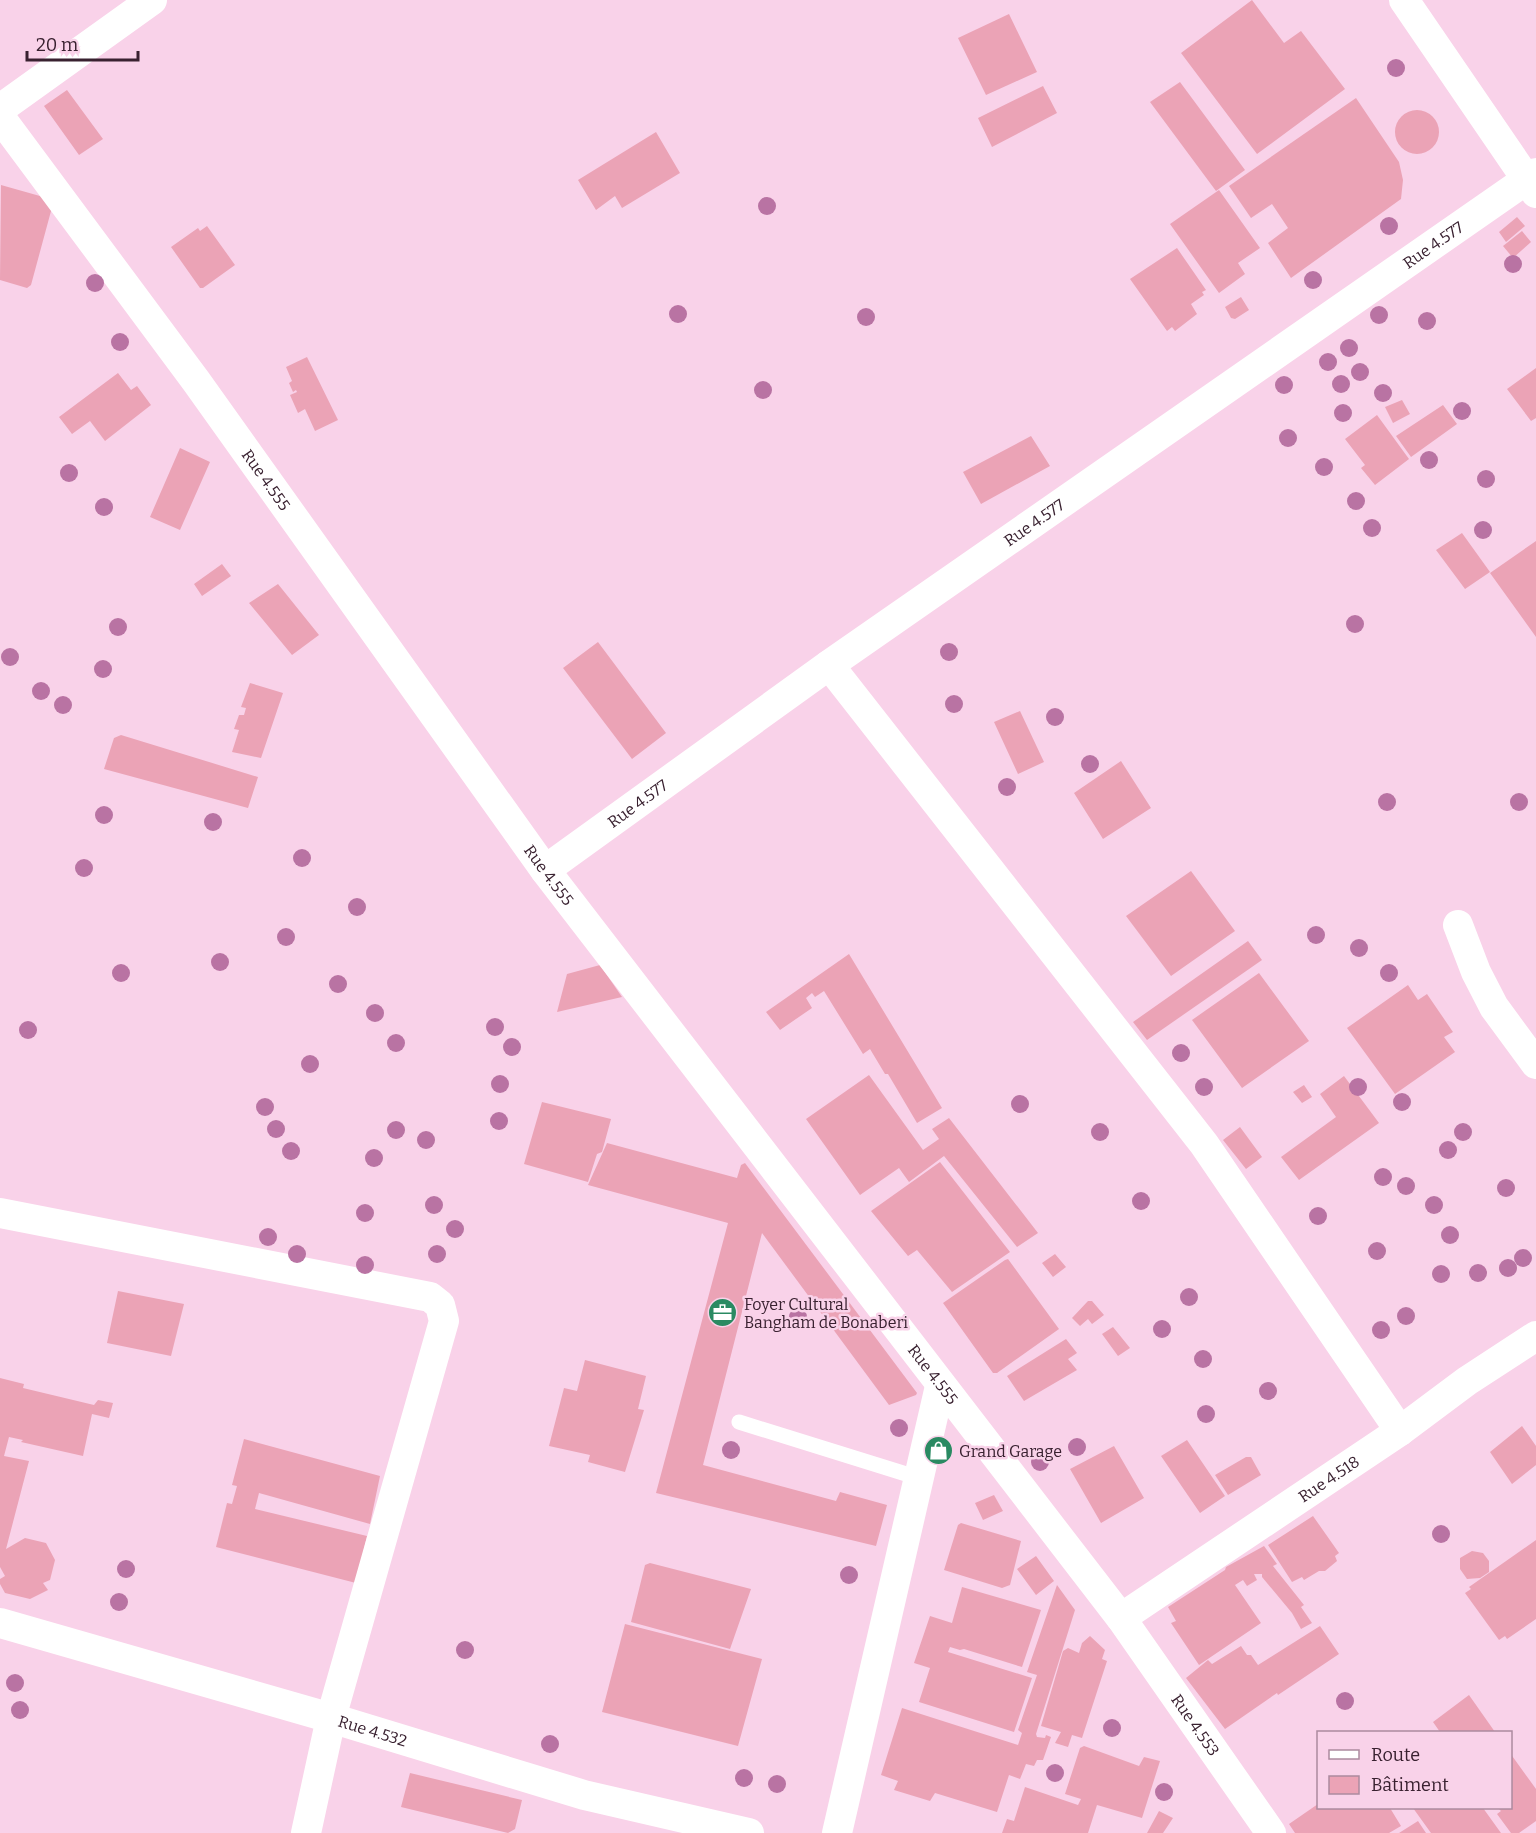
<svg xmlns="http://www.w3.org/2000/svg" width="1536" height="1833" font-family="Bitter,serif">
<rect width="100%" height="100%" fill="#f9d2e9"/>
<path fill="#eba3b6" d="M1252 0 1284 43 1301 31 1345 89 1257 154 1181 53Z
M1009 14 1037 72 986 95 958 38Z
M1180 82 1245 170 1216 191 1150 102Z
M1043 86 1057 113 992 147 978 118Z
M67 90 103 139 79 155 44 106Z
M1356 98 1399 162 1403 180 1401 199 1291 278 1268 243 1288 228 1272 204 1251 218 1229 186Z
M1395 132a22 22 0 1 1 44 0a22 22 0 1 1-44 0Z
M656 132 680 173 622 208 615 196 596 210 578 180Z
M1 185 54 200 31 285 27 288 0 280Z
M1219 190 1260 248 1238 263 1245 274 1219 293 1170 224Z
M1517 217 1525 226 1506 242 1499 232Z
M207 226 235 265 203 288H200L171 247 198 228 200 231Z
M1522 231 1531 242 1513 258 1503 246Z
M1177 248 1206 290 1202 292 1204 295 1191 304 1197 314 1175 331 1172 327 1167 331 1130 279Z
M1241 297 1249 310 1235 319 1231 318 1225 307Z
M307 357 338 420 315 431 305 409 298 413 290 395 297 392 296 390 293 392 289 383 292 381 286 367Z
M1536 368V418L1531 421 1507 389Z
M118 373 131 390 137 386 151 405 105 441 90 421 72 434 59 417Z
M1402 400 1410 414 1393 423 1385 407Z
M1443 405 1457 424 1411 457 1396 436Z
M1377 415 1409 459 1375 485 1361 468 1365 465 1345 439Z
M1031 436 1050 466 981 504 963 472Z
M180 448 210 462 180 530 150 517Z
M1462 533 1490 572 1465 589 1436 550Z
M1536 541V637L1490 573Z
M222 564 231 576 202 596 194 584Z
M278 584 319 635 292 655 249 603Z
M598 642 666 733 632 759 563 668Z
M250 683 283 693 261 758 232 752 239 730 234 729 239 715H244L246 708 241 707Z
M1020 711 1044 762 1018 774 994 722Z
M121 735 258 777 248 808 104 769 114 738Z
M1121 761 1151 808 1103 839 1074 793Z
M1191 871 1235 931 1171 976 1126 916Z
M1248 941 1262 960 1147 1040 1133 1022Z
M849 954 942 1108 917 1123 888 1074H885L870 1049 863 1054 824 991 815 997 812 993 806 998 812 1008 780 1030 766 1012Z
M600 965 622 997 557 1012 567 974Z
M1259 973 1309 1041 1242 1088 1192 1020Z
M1408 985 1418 1000 1427 994 1453 1032 1444 1037 1455 1052 1395 1094 1347 1028Z
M869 1075 923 1150 939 1139 932 1129 949 1118 1038 1233 1017 1247 944 1156 909 1182 899 1168 860 1195 806 1119Z
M1344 1076 1379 1123 1299 1180 1281 1157 1336 1117 1320 1094Z
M1304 1085 1312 1097 1302 1103 1293 1092Z
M542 1102 611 1119 602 1152 597 1154 588 1182 524 1164Z
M1240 1127 1262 1157 1246 1169 1223 1140Z
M607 1143 737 1178 741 1165 745 1163 917 1393 916 1395 889 1405 762 1233 703 1465 836 1501 840 1492 887 1505 876 1546 656 1493 728 1223 588 1185Z
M940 1162 1010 1252 952 1292 917 1250 908 1256 871 1211Z
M1055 1254 1066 1267 1053 1277 1042 1263Z
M1008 1259 1059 1329 997 1373H993L943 1303 1005 1260Z
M118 1291 184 1304 171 1356 107 1343Z
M1088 1301H1092L1104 1315 1092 1324 1088 1319 1080 1326 1072 1318Z
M1113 1327 1130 1348 1118 1356 1102 1334Z
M1066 1339 1077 1353 1068 1359 1077 1370 1024 1401 1007 1376Z
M585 1360 646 1376 638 1409 644 1410 625 1472 588 1462 590 1455 549 1446 564 1388 577 1391Z
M0 1378 24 1384 23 1388 94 1405 98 1400 113 1403 109 1418 92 1414 83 1456 21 1442 23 1440 9 1437 4 1456 29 1461 6 1549 25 1538 46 1543 55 1560 50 1580 43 1583 48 1590 30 1599 5 1593 0 1584V1579L5 1576 0 1567Z
M1522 1426 1536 1446V1465L1512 1484 1490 1452Z
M244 1439 380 1476 370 1524 259 1493 255 1509 367 1536 356 1583 216 1547 227 1503 232 1504 237 1486 232 1485Z
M1187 1440 1225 1496 1200 1513 1161 1456Z
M1114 1446 1144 1498 1101 1523 1070 1469Z
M1246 1457H1251L1261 1475 1228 1495 1215 1475Z
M994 1495 1003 1511 983 1520 975 1503Z
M1313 1516 1339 1553 1335 1556 1337 1561 1325 1571H1319L1304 1580 1302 1577 1292 1582 1268 1545Z
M961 1523 1021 1541 1010 1585 1002 1588 944 1570 958 1525Z
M1536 1540V1619L1507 1639 1505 1636 1499 1640 1465 1593 1471 1589 1469 1587Z
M1264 1546 1277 1564 1273 1566 1304 1605 1301 1607 1312 1623 1301 1629 1292 1613 1262 1577V1574H1254L1257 1580 1247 1586 1243 1580 1235 1585 1261 1623 1199 1665 1171 1623 1176 1621 1168 1607 1225 1570 1226 1567Z
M1472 1551 1483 1553 1489 1561V1572L1480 1578 1467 1579 1460 1569V1558Z
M1036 1556 1054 1581 1036 1595 1017 1569Z
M650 1563 751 1589 730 1649 631 1622 645 1565Z
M1057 1585 1075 1610 1036 1734 1037 1737 1045 1738 1046 1735 1051 1737 1043 1760H1037L1034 1766 1026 1764 1020 1779 1009 1775 997 1812 935 1793 930 1801 894 1790 898 1781 881 1775 902 1708 1018 1745 1022 1733 1018 1730 1037 1675 1027 1672Z
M962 1587 1041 1610 1022 1667 964 1649 960 1650 950 1647 948 1652 1032 1678 1014 1732 919 1702 930 1668 914 1663 930 1616 952 1623Z
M625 1624 762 1659 738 1746 602 1712Z
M1320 1626 1339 1654 1278 1695 1277 1693 1225 1729 1186 1678 1208 1660 1212 1664 1241 1646 1247 1655H1251L1258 1665Z
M1090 1636 1105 1650 1102 1659 1107 1661 1082 1738 1072 1735 1068 1747 1055 1743 1061 1732 1041 1726 1063 1651 1068 1648 1079 1653 1082 1643Z
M1469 1695 1495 1732H1440L1433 1722Z
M1084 1746 1139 1766 1144 1757 1160 1761 1142 1818 1097 1805 1088 1833H1002L1007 1819 1014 1821 1025 1787 1078 1805 1081 1799 1065 1794 1080 1748Z
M1510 1753 1536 1789V1821L1519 1833H1511L1497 1814 1501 1811 1498 1808H1510Z
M410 1773 522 1800 515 1829 508 1833 401 1807Z
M1318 1804V1808H1390L1401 1826 1389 1833H1295L1289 1824Z
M1413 1808H1483L1501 1833H1431Z
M1159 1811 1173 1818 1163 1833H1147Z
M1418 1821 1426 1833H1399Z"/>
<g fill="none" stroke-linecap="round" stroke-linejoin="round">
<path stroke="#fff" stroke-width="15" d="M739 1422 919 1478"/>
<g stroke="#fff" stroke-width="30">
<path d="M1404 0 1536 193"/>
<path d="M0 109 152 0"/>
<path id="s1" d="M0 117 196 381 545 870 1121 1618 1271 1833"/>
<path d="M829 665 1204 1144 1400 1431"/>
<path id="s2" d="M545 870 829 665 1536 173"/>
<path d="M1458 925 1476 972 1494 1007 1536 1064"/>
<path d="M0 1213 430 1297 440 1305 444 1321 331 1718 306 1833"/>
<path id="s3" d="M1121 1618 1400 1431 1467 1381 1536 1336"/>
<path id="s4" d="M0 1623 331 1718 584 1795 749 1833"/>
<path d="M837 1833 940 1386"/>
</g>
</g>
<g fill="#b973a3">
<circle cx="1396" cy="68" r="9"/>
<circle cx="767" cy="206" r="9"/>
<circle cx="1389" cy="226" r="9"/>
<circle cx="1513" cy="264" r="9"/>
<circle cx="1313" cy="280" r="9"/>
<circle cx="95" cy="283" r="9"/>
<circle cx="678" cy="314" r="9"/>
<circle cx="1379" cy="315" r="9"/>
<circle cx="866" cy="317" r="9"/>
<circle cx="1427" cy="321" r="9"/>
<circle cx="120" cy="342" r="9"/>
<circle cx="1349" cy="348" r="9"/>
<circle cx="1328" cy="362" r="9"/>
<circle cx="1360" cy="372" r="9"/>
<circle cx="1341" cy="384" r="9"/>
<circle cx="1284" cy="385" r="9"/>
<circle cx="763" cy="390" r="9"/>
<circle cx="1383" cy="393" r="9"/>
<circle cx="1462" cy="411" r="9"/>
<circle cx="1343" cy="413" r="9"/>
<circle cx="1288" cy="438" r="9"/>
<circle cx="1429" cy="460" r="9"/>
<circle cx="1324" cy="467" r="9"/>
<circle cx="69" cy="473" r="9"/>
<circle cx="1486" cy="479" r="9"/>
<circle cx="1356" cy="501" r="9"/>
<circle cx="104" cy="507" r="9"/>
<circle cx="1372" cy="528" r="9"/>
<circle cx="1483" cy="530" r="9"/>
<circle cx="1355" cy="624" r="9"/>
<circle cx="118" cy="627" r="9"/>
<circle cx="949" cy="652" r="9"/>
<circle cx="10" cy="657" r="9"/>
<circle cx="103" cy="669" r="9"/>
<circle cx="41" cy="691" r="9"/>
<circle cx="954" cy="704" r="9"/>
<circle cx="63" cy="705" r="9"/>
<circle cx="1055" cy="717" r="9"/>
<circle cx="1090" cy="764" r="9"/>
<circle cx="1007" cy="787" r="9"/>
<circle cx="1387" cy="802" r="9"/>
<circle cx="1519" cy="802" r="9"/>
<circle cx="104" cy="815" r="9"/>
<circle cx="213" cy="822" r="9"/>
<circle cx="302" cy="858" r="9"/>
<circle cx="84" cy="868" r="9"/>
<circle cx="357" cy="907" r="9"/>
<circle cx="1316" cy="935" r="9"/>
<circle cx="286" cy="937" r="9"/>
<circle cx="1359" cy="948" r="9"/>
<circle cx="220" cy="962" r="9"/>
<circle cx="121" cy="973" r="9"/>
<circle cx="1389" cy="973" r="9"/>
<circle cx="338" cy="984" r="9"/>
<circle cx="375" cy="1013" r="9"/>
<circle cx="495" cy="1027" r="9"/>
<circle cx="28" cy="1030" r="9"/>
<circle cx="396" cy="1043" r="9"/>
<circle cx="512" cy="1047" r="9"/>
<circle cx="1181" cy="1053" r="9"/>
<circle cx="310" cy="1064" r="9"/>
<circle cx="500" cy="1084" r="9"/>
<circle cx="1204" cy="1087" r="9"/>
<circle cx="1358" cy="1087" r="9"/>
<circle cx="1402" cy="1102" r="9"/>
<circle cx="1020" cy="1104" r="9"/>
<circle cx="265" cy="1107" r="9"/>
<circle cx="499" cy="1121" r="9"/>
<circle cx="276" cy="1129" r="9"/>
<circle cx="396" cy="1130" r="9"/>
<circle cx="1100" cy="1132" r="9"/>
<circle cx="1463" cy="1132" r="9"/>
<circle cx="426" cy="1140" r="9"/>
<circle cx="1448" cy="1150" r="9"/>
<circle cx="291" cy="1151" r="9"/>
<circle cx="374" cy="1158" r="9"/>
<circle cx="1383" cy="1177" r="9"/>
<circle cx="1406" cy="1186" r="9"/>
<circle cx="1506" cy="1188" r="9"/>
<circle cx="1141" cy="1201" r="9"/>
<circle cx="434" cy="1205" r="9"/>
<circle cx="1434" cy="1205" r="9"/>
<circle cx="365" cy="1213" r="9"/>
<circle cx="1318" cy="1216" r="9"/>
<circle cx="455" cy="1229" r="9"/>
<circle cx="1450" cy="1235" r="9"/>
<circle cx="268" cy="1237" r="9"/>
<circle cx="1377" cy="1251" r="9"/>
<circle cx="297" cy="1254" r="9"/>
<circle cx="437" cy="1254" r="9"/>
<circle cx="1523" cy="1258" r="9"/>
<circle cx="365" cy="1265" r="9"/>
<circle cx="1508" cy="1268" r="9"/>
<circle cx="1478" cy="1273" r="9"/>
<circle cx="1441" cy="1274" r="9"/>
<circle cx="1189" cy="1297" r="9"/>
<circle cx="1406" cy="1316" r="9"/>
<circle cx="798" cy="1317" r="9"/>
<circle cx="1162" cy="1329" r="9"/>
<circle cx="1381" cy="1330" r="9"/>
<circle cx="1203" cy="1359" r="9"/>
<circle cx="1268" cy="1391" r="9"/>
<circle cx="1206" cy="1414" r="9"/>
<circle cx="899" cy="1428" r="9"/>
<circle cx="1077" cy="1447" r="9"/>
<circle cx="731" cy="1450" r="9"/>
<circle cx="1040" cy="1462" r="9"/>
<circle cx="1441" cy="1534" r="9"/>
<circle cx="126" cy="1569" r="9"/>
<circle cx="849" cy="1575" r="9"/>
<circle cx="119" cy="1602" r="9"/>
<circle cx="465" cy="1650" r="9"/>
<circle cx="15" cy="1683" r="9"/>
<circle cx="1345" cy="1701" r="9"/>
<circle cx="20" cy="1710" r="9"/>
<circle cx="1112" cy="1728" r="9"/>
<circle cx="550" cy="1744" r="9"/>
<circle cx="1055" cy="1773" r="9"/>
<circle cx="744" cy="1778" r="9"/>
<circle cx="777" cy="1784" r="9"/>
<circle cx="1164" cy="1792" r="9"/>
</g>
<defs>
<symbol id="office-disc" viewBox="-11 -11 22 22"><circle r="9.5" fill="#2a8a62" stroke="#f9d2e9"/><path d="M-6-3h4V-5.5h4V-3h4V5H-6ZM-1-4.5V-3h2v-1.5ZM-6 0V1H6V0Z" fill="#fff"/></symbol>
<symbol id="shop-disc" viewBox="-11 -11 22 22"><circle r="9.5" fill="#2a8a62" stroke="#f9d2e9"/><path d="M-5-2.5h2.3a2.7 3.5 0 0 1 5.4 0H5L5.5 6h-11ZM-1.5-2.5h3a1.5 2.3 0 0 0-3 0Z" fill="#fff"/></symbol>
</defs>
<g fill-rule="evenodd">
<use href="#office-disc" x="706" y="1296" width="33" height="33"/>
<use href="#shop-disc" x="922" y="1434" width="33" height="33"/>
</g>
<g text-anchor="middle" stroke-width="5" stroke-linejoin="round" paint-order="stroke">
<g font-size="16" fill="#392130" stroke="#f9d2e9">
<text dy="6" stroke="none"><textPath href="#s2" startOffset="1086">Rue 4.577</textPath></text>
<text dy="6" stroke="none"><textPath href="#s1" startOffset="450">Rue 4.555</textPath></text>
<text dy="6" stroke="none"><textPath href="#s2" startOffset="600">Rue 4.577</textPath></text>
<text dy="6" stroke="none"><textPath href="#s2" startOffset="114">Rue 4.577</textPath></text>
<text dy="6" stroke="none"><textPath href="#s1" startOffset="936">Rue 4.555</textPath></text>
<text dy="6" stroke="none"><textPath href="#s1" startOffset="1566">Rue 4.555</textPath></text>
<text dy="6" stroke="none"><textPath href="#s3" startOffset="250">Rue 4.518</textPath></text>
<text dy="6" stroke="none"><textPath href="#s1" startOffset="2004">Rue 4.553</textPath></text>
<text dy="6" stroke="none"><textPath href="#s4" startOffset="388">Rue 4.532</textPath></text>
</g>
<g font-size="16" fill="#392130" stroke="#f9d2e9" text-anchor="start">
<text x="744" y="1310">Foyer Cultural<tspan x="744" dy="18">Bangham de Bonaberi</tspan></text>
<text x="959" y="1457">Grand Garage</text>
</g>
</g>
<rect x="1317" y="1731" width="195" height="78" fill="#f9d2e9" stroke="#ac8b9f" stroke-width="1.5"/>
<rect x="1329" y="1750" width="30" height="9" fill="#ffffff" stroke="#ac8b9f" stroke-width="1.5"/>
<text x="1371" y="1761" font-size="18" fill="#392130">Route</text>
<rect x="1329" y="1776" width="30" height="18" fill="#eba3b6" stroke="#ac8b9f" stroke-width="1.5"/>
<text x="1371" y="1791" font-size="18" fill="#392130">Bâtiment</text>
<path d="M27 51v9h111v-9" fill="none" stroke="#392130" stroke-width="3"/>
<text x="36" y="51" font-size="18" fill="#392130" stroke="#f9d2e9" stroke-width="4.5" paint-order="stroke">20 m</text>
</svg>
